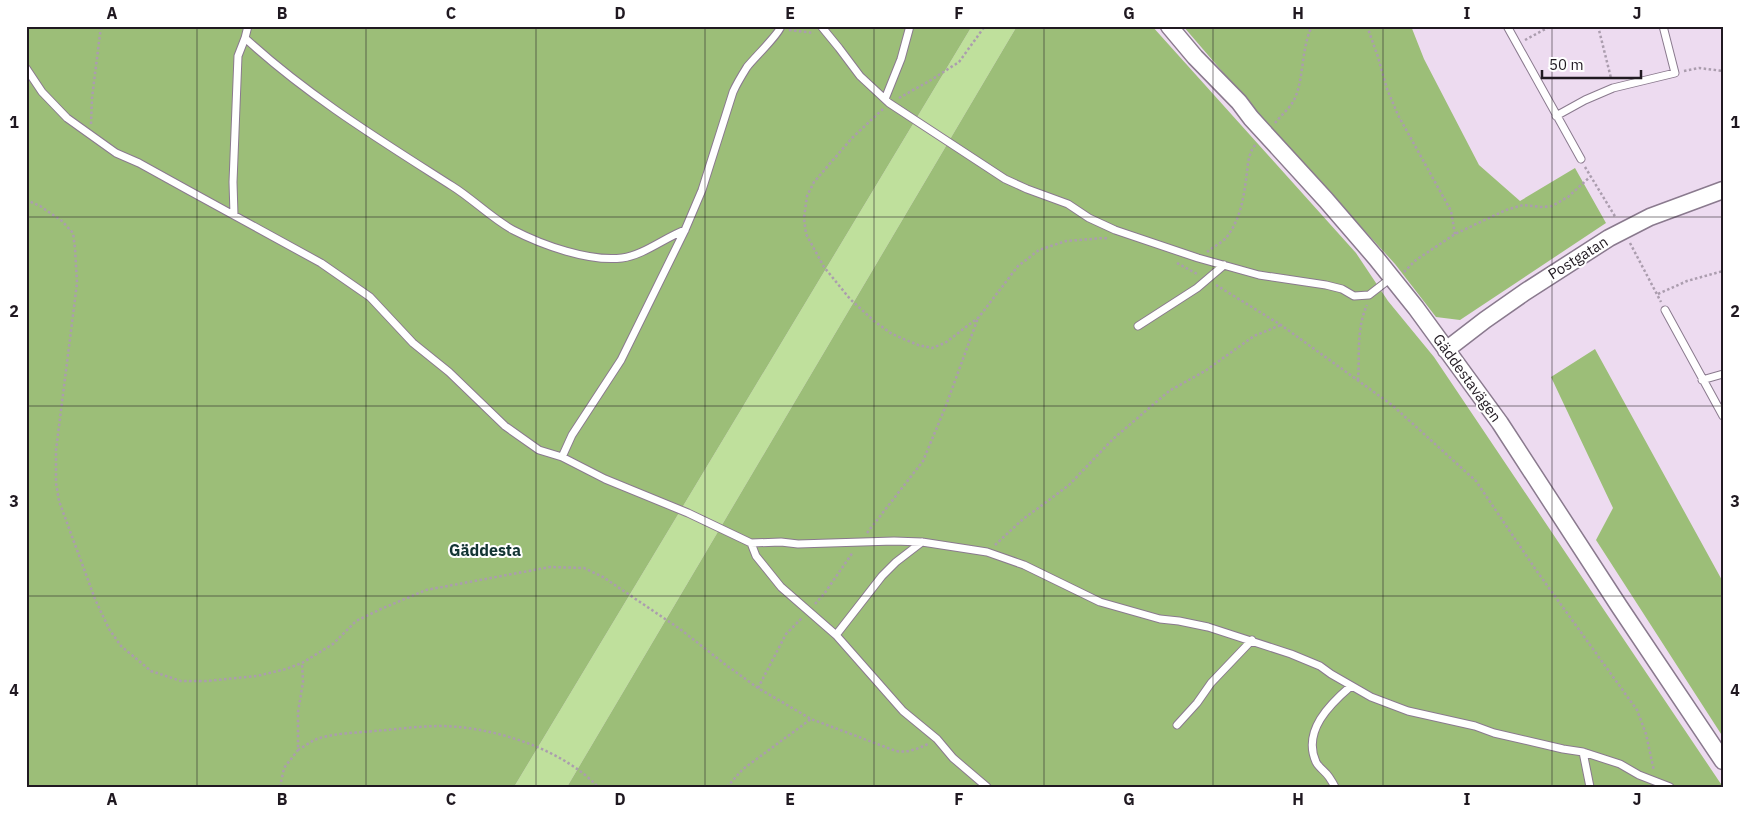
<svg xmlns="http://www.w3.org/2000/svg" width="1749" height="813" font-family="'IBM Plex Sans',sans-serif">
<rect width="100%" height="100%" fill="#eddbf0"/>
<path fill="#bfe09c" d="M972 26H1017L567 787H514Z"/>
<path fill="#9cbe78" d="M26 26H972L514 787H26Z
M1017 26H1152L1356 253 1388 301 1434 357 1723 787H567Z
M1183 26H1411L1424 59 1479 165 1520 201 1575 168 1606 223 1460 320 1436 317 1395 264 1270 127Z
M1595 349 1723 582V737L1596 540 1613 508 1551 377Z"/>
<g fill="none" stroke-linecap="round" stroke-linejoin="round">
<defs>
<path id="service" d="M821 26 839 48 860 76 889 103 1005 179 1027 189 1068 204 1089 218 1115 230 1198 258 1259 275 1326 285 1342 289 1354 296 1369 295 1391 278
M1507 26 1581 159
M245 38C308 96 380 140 452 186 473 199 491 218 513 230 542 245 589 262 622 258 644 255 664 238 685 230
M26 68 42 92 67 118 116 153 139 163 186 189 321 263 370 297 413 343 449 372 505 426 539 450 562 457 605 479 688 513 751 543 781 542 798 544 894 541 922 542 987 552 1024 565 1100 602 1160 619 1179 621 1208 627 1291 654 1320 666 1331 674 1371 697 1408 711 1475 726 1494 733 1563 749 1583 752 1620 764 1639 775 1670 787
M885 99 901 59 910 26
M1556 116 1585 100 1613 88 1675 73 1663 26
M234 215 233 182 238 56 245 38 248 26
M1665 310 1723 416
M1138 326 1197 288 1224 265
M1702 380 1723 374
M562 457 572 435 621 360 685 230 702 190 733 92C737 83 742 75 747 67 754 58 780 33 781 26
M751 543 756 556 781 587 836 635 903 711 937 739 953 758 987 787
M836 635 882 576 896 562 922 542
M1177 725 1197 703 1211 683 1252 640
M1583 752 1590 787
M1335 787C1333 783 1331 780 1329 777 1325 771 1319 768 1316 762 1302 731 1330 704 1351 686"/>
<path id="tertiary" d="M1169 26 1195 57 1239 102 1251 118 1326 200 1376 258 1416 308 1500 423 1619 606 1723 761
M1446 350 1485 320 1525 292 1609 238 1650 217 1723 190"/>
</defs>
<use href="#service" stroke="#8a7a8e" stroke-width="9"/>
<use href="#tertiary" stroke="#8a7a8e" stroke-width="19"/>
<path stroke="#ab9dae" stroke-width="2.5" stroke-dasharray="2.5 2.5" stroke-linecap="butt" d="M1367 26 1378 57 1387 89 1398 115 1451 211 1455 234
M1598 26 1611 78
M789 30 814 33
M1525 40 1551 26
M1684 71 1699 68 1723 71
M899 98 931 80 959 62 985 26
M883 109 852 138 814 182 807 196 804 218 806 234 824 267 850 299 874 321 892 334 918 345 932 348 945 343 979 317 1018 266 1039 250 1066 241 1104 238 1109 239
M1275 123C1280 117 1286 111 1291 105 1305 85 1300 50 1312 26
M91 124 92 98 101 26
M1585 167 1616 218
M26 200 40 206 62 221 73 233 75 248 77 283 56 450V483L59 501 95 599 109 629 121 646 151 671 181 681H206L257 676 286 669 302 663 333 644 356 621 381 609 426 590 550 567 584 568 603 577 680 629 726 665 758 688 811 719 896 751C908 753 917 749 928 744
M1630 243 1661 302
M1207 252C1213 247 1221 243 1226 238 1241 219 1244 196 1247 172 1248 162 1249 152 1256 144
M1177 263 1199 275
M1404 272 1416 260 1455 234 1506 210 1523 205 1541 207 1552 206 1568 197 1591 176
M1216 285 1281 325 1392 405 1476 481 1536 570 1637 710 1646 734 1654 771
M1658 294 1687 281 1723 271
M1358 380C1360 355 1356 329 1367 305
M867 533 923 461 945 408 978 318
M995 545 1022 520 1069 485 1113 439 1169 391 1205 371 1254 336 1281 325
M815 604 824 594 853 552
M758 688 786 634 803 617
M298 750C303 747 309 743 314 740 332 733 355 733 374 731 401 729 431 724 458 727 505 731 565 752 598 787
M280 787 284 768 298 750V712L303 682 302 663
M727 787 743 769 811 719"/>
<use href="#service" stroke="#fff" stroke-width="7"/>
<use href="#tertiary" stroke="#fff" stroke-width="16"/>
</g>
<path fill="none" stroke="#201921" stroke-width="1" stroke-opacity="0.55" d="M197 26V787M366 26V787M536 26V787M705 26V787M874 26V787M1044 26V787M1213 26V787M1383 26V787M1552 26V787M26 217H1723M26 406H1723M26 596H1723"/>
<g text-anchor="middle" stroke-width="4" stroke-linejoin="round" paint-order="stroke">
<g font-size="15" fill="#201921" stroke="#fff">
<text transform="translate(1578 258) rotate(-32)" y="5">Postgatan</text>
<text transform="translate(1467 378) rotate(54)" y="5">Gäddestavägen</text>
</g>
<g font-size="16" font-weight="bold" fill="#133534" stroke="#fff">
<text x="485" y="556">Gäddesta</text>
</g>
</g>
<rect width="1749" height="813" fill="none" stroke="#ffffff" stroke-width="55"/>
<path d="M1542 70v8h99v-8" fill="none" stroke="#201921" stroke-width="2.5"/>
<text x="1549" y="70" font-size="15" fill="#201921" stroke="#ffffff" stroke-width="4" paint-order="stroke">50 m</text>
<rect x="28" y="28" width="1694" height="758" fill="none" stroke="#201921" stroke-width="2"/>
<g font-size="16" text-anchor="middle" font-weight="bold" fill="#201921">
<text x="112" y="19">A</text>
<text x="282" y="19">B</text>
<text x="451" y="19">C</text>
<text x="620" y="19">D</text>
<text x="790" y="19">E</text>
<text x="959" y="19">F</text>
<text x="1129" y="19">G</text>
<text x="1298" y="19">H</text>
<text x="1467" y="19">I</text>
<text x="1637" y="19">J</text>
<text x="14" y="128">1</text>
<text x="1735" y="128">1</text>
<text x="14" y="317">2</text>
<text x="1735" y="317">2</text>
<text x="14" y="507">3</text>
<text x="1735" y="507">3</text>
<text x="14" y="696">4</text>
<text x="1735" y="696">4</text>
<text x="112" y="805">A</text>
<text x="282" y="805">B</text>
<text x="451" y="805">C</text>
<text x="620" y="805">D</text>
<text x="790" y="805">E</text>
<text x="959" y="805">F</text>
<text x="1129" y="805">G</text>
<text x="1298" y="805">H</text>
<text x="1467" y="805">I</text>
<text x="1637" y="805">J</text>
</g>
</svg>
